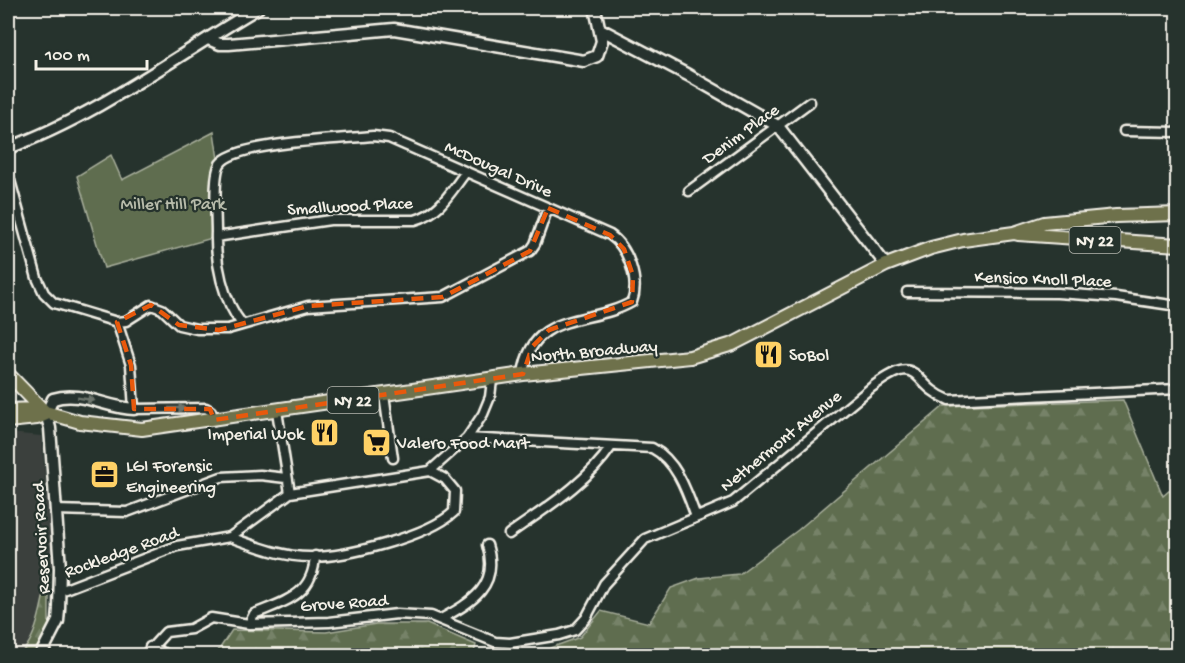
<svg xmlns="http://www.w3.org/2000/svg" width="1185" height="663" font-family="'Gochi Hand',sans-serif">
<defs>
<pattern id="forest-firs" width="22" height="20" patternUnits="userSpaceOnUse" patternTransform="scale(1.5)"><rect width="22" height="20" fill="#5e6d4f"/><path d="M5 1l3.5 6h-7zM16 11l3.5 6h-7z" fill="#768268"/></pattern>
</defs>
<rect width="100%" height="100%" fill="#26332d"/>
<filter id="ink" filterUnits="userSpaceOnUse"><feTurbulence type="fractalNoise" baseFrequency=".0167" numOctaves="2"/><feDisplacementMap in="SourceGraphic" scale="12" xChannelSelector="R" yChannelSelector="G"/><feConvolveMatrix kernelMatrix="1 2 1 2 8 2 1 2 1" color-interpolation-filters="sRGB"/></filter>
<g filter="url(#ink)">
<path fill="#3b413e" d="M8 433 41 436 54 559 36 631 24 651 17 656 8 655Z"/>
<path fill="#5e6d4f" stroke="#a9af9c" stroke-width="1.5" d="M214 132 219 166 216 237 104 268 77 176 111 155 122 180Z"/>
<path fill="url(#forest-firs)" stroke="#a9af9c" stroke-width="1.5" d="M1123 400 1163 496 1177 484V655H550V648L580 637 601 611 649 623 671 588 699 578 739 574 798 530 944 406Z
M49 569V624L34 655 17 656C39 642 43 593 49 569Z
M376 624H427L476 645 473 656H250L246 649 231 655 216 654 232 630 326 632Z"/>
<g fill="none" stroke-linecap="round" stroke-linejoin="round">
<defs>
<path id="minor" d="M1124 131 1178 132
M8 173 37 278 44 293 54 303 117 322 126 321 151 305 162 309 179 325 197 329H228L308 306 443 297 530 251 535 244 548 208
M689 191 810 102
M216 237 330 220H415C440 213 451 191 466 172
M907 292 1057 293 1116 297 1178 306
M117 322 131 365 134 409 206 408 211 411 214 420
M242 324C223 301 215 262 216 232 216 217 213 175 220 164 234 142 345 139 373 136L389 138 610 235C628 247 640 281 632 302 591 326 532 309 523 374
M384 395 393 458
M277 411 290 493
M467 438 652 448C677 461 687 492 696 517
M55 510 127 512 221 477 260 475 286 478
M509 534C544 509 586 484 611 447
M230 537C255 546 283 557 310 557 347 557 428 536 454 512L455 491 445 479 430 471
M60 591 177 546 230 537 290 493 430 471 467 438 483 414 490 397 492 380
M441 619C472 602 500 586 487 545
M249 624 254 614C285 601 313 596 315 556
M150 647 170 656
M144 656 166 632 191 629 211 618 249 624 329 622 397 614 431 616 495 642 510 643 559 635 575 630 586 618 604 584 645 539 733 502 872 387C922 349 910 385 949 400L1178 389"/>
<path id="tertiary" d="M600 29 688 75 778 126 886 265
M208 39 220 44H229L394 29 584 61 597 56 602 41 595 8
M8 148C97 116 177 55 258 8
M40 656 58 621 59 609 60 568 50 428 46 414 53 399C81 390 106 408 134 409"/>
<path id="primary" d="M1018 234 1178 245
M8 374 44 411
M8 410 35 409 80 422 142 429 523 374 690 357 733 344 886 265 931 248 963 240 1014 233 1044 223 1116 216 1178 214
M8 421 37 418 46 414"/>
</defs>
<use href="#minor" stroke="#f4f1e8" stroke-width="13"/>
<use href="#tertiary" stroke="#f4f1e8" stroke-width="15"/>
<use href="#primary" stroke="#f4f1e8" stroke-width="16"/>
<use href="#minor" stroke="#26332d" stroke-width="8"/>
<use href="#tertiary" stroke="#26332d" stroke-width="10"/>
<use href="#primary" stroke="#6e714b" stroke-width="12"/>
</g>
<defs><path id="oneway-solid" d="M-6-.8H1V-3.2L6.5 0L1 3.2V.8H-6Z" transform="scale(1.5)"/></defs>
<g fill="#6e766e">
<use href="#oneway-solid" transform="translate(86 399) rotate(9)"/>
<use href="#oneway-solid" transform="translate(177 408) rotate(1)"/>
</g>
</g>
<path fill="none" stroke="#e8590c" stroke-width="4.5" stroke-dasharray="12 8" stroke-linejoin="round" d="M548 208 610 235 624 249 633 276 632 302 549 330 532 347 523 374 214 420 210 409H134L131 365 117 322 151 305 179 325 219 330 308 306 443 297 530 251Z"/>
<defs>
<symbol id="restaurant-square" viewBox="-11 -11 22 22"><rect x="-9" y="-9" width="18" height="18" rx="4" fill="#ffd166" stroke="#26332d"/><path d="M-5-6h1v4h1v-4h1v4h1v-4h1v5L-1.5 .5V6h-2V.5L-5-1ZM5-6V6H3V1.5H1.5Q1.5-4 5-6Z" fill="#111"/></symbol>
<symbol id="supermarket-square" viewBox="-11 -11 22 22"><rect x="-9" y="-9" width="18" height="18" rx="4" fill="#ffd166" stroke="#26332d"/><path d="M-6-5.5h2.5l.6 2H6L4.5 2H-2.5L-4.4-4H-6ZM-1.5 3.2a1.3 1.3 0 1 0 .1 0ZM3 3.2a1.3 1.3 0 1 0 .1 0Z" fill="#111"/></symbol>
<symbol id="office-square" viewBox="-11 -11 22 22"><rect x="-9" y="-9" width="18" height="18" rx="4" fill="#ffd166" stroke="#26332d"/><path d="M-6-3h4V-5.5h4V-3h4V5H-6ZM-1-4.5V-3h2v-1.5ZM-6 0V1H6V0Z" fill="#111"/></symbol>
</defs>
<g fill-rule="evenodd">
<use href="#restaurant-square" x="752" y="338" width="33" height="33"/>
<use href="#restaurant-square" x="308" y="416" width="33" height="33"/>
<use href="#supermarket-square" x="360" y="426" width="33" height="33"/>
<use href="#office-square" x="88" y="458" width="33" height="33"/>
</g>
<g text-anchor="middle" stroke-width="4.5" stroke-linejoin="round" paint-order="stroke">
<g fill="#26332d" stroke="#b6b8b0" stroke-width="1.5">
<rect x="1069.5" y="227" width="51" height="26" rx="4.5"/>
<rect x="327.5" y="387" width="51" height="26" rx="4.5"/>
</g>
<g font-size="16" font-weight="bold" fill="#f4f1e8">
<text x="1095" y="246">NY 22</text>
<text x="353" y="406">NY 22</text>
</g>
<g font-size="18" fill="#f4f1e8" stroke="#26332d">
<text transform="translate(740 133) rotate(-36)" y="6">Denim Place</text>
<text transform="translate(499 168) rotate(24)" y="6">McDougal Drive</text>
<text transform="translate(350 205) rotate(-3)" y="6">Smallwood Place</text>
<text transform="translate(1043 278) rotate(2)" y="6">Kensico Knoll Place</text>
<text transform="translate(594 350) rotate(-5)" y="6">North Broadway</text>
<text transform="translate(780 440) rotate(-39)" y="6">Nethermont Avenue</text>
<text transform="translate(40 538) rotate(-93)" y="6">Reservoir Road</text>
<text transform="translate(121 551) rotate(-20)" y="6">Rockledge Road</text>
<text transform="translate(344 602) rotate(-4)" y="6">Grove Road</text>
</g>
<g font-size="18" fill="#b8bcab" stroke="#26332d">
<text x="173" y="209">Miller Hill Park</text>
</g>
<g font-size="18" fill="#f4f1e8" stroke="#26332d" text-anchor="start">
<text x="789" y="360">SoBol</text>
<text x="304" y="439" text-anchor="end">Imperial Wok</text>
<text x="397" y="448">Valero Food Mart</text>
<text x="126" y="471">LGI Forensic<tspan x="126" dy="21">Engineering</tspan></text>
</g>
</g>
<rect width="1185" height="663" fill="none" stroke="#26332d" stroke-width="30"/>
<rect x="15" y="15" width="1155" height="633" fill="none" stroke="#f4f1e8" stroke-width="2" filter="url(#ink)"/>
<path d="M36 60v9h111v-9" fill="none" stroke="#f4f1e8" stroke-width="3"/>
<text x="45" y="60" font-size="18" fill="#f4f1e8" stroke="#26332d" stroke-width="4.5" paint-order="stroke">100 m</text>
</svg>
